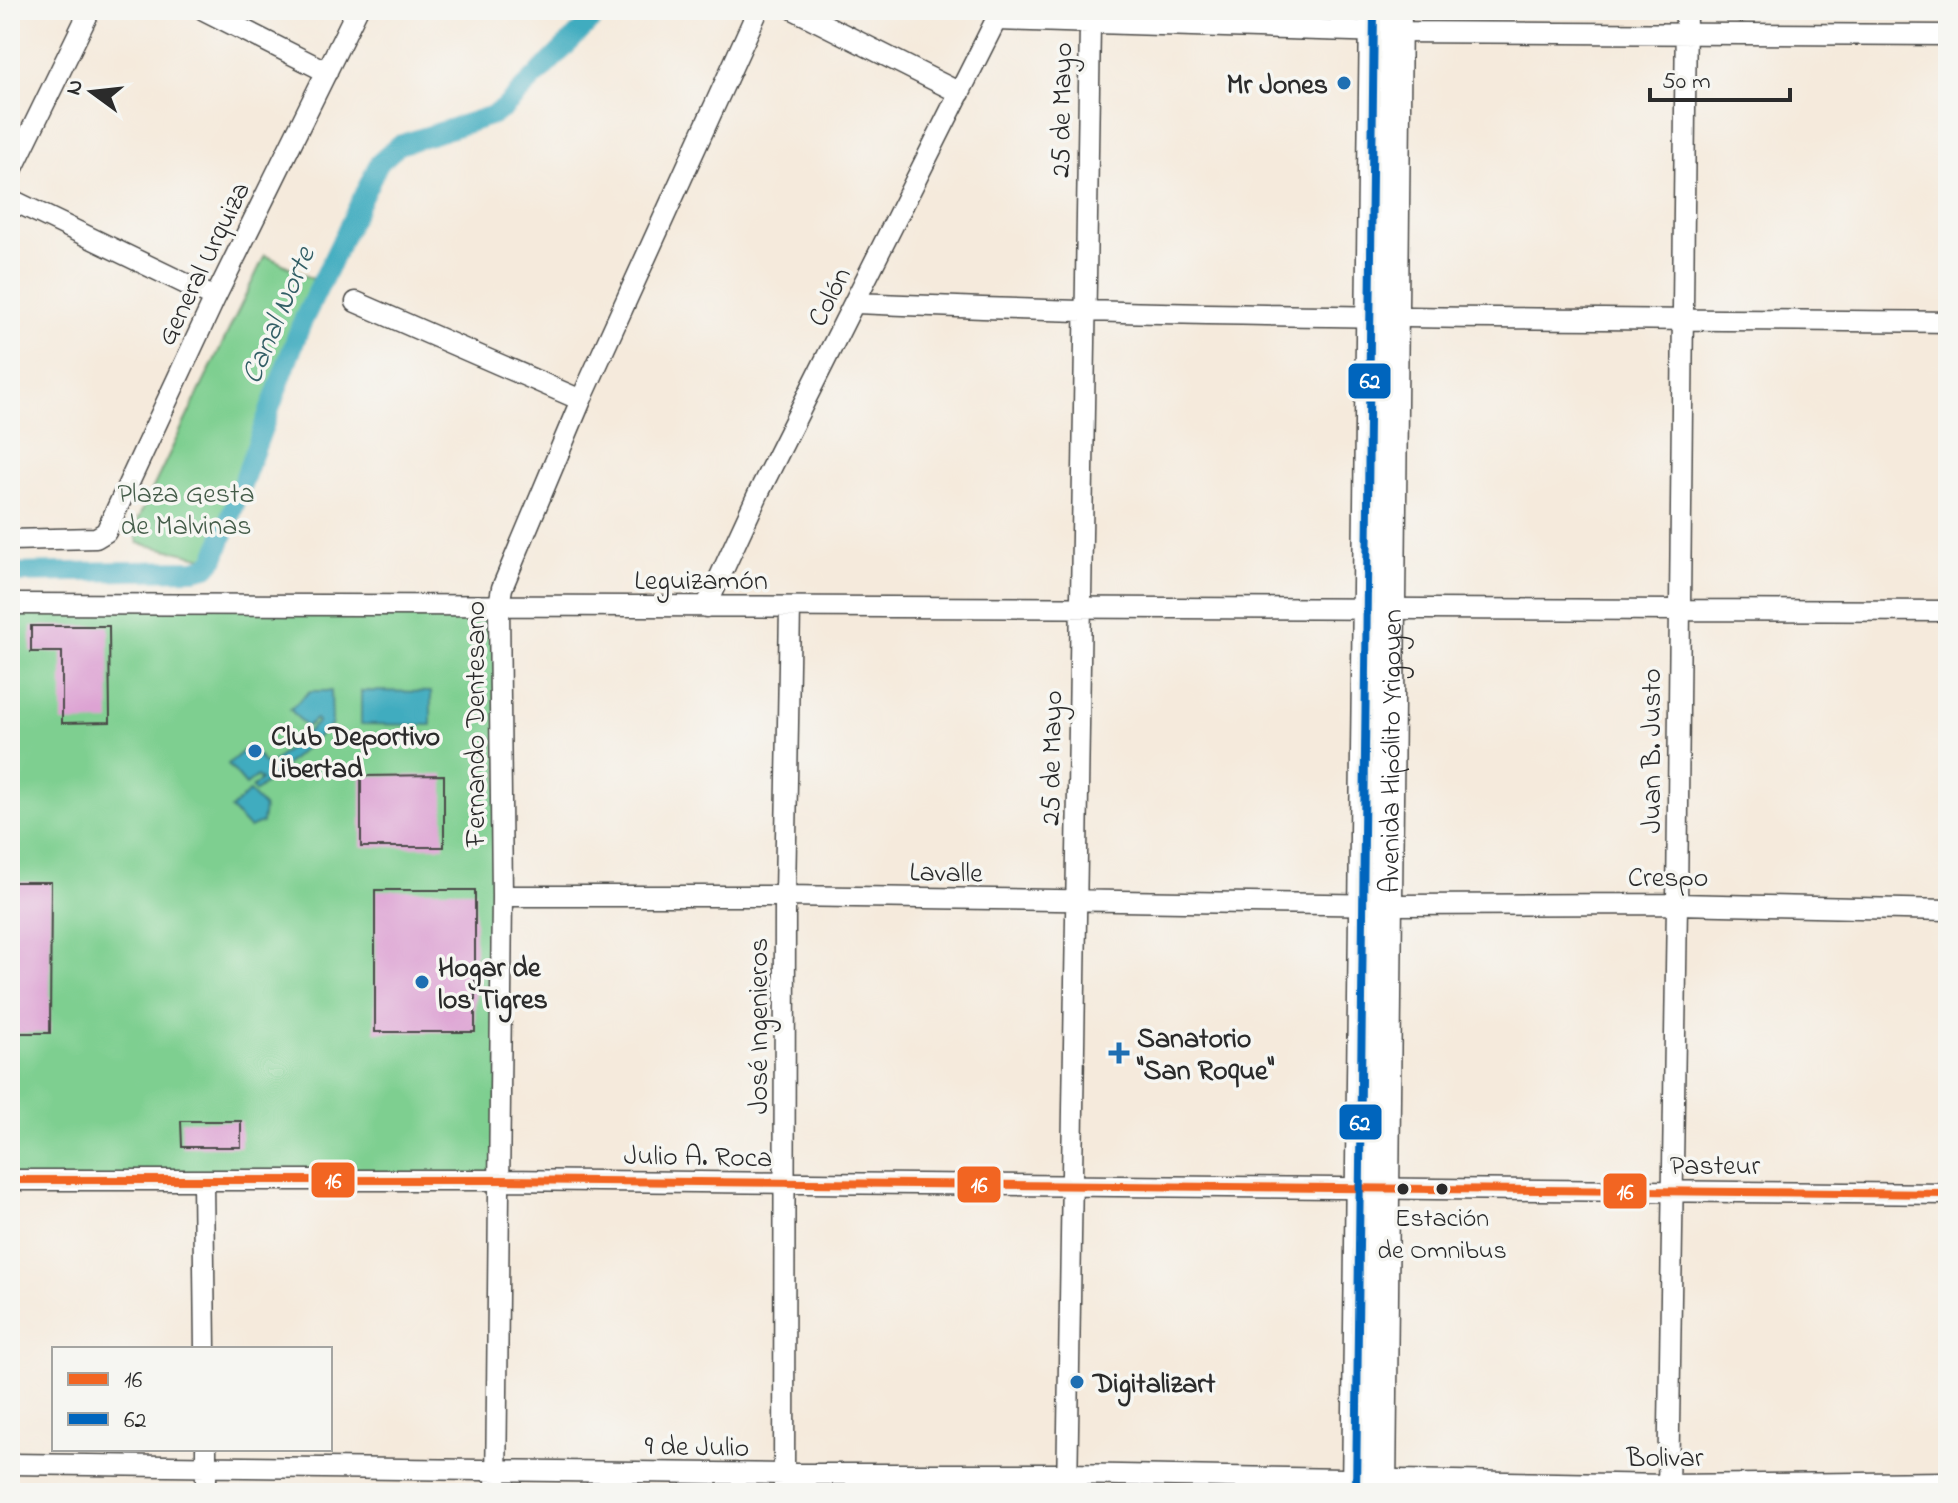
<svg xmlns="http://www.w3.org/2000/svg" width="1958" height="1503" font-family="'Indie Flower',sans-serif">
<rect width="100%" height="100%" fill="#f6f6f2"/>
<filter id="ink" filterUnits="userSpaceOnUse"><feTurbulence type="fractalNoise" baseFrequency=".0125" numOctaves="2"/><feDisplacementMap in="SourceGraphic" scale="16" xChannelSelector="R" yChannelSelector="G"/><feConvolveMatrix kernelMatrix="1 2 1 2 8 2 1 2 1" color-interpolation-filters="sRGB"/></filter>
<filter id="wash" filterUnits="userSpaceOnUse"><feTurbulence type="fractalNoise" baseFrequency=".006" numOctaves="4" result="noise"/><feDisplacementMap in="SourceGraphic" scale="32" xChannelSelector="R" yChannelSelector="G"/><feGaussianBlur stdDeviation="1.8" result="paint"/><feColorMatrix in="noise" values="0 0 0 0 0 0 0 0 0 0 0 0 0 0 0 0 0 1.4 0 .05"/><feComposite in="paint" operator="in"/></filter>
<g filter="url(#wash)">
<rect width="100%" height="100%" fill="#f5eadc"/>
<path fill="#7ecf90" stroke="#547d5e" stroke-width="2" d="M265 255 313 279 209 559 138 543 134 527Z
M10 604 499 605V1180H10Z"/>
<path fill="#40acbf" stroke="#366c75" stroke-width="2" d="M310 691H331L332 724 255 792 252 788 261 780 257 776 246 785 228 764 249 746 268 767 318 722 316 719 306 727 290 709Z
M361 691 431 692V725L361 724Z
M249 792 264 807 262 823 249 828 231 809Z"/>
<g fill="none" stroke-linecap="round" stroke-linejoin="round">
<path stroke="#40acbf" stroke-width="20" d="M10 573 194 570 207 567 215 558 301 325 379 163 399 145 493 115 503 109 602 10"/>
</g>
<g id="blocks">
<path fill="#dda3d3" d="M31 626H109L110 722 62 723V652H31Z
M444 775V847H361V776Z
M10 882H51L50 1033H10Z
M375 890H475V1032H375Z
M181 1121H241V1147H182Z"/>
</g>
</g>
<g filter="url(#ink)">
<use href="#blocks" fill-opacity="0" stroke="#494846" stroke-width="2"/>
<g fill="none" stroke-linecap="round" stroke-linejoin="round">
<defs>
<path id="street" d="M204 10 327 72
M795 10 960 93
M996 20 1385 32 1948 35
M10 174 90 10
M10 199 215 298
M356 302 581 400
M856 303C1220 319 1584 318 1948 322
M10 540 96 538 106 532 215 298 357 10
M10 604C656 606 1302 607 1948 611
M706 607 759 492 1001 10
M502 896H785L1389 905 1677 904 1948 910
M10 1180H499L1948 1194
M203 1182 205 1349
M206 1449V1493
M10 1464 784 1474H1068L1668 1485 1948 1482
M496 1493 502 896 499 605 502 588 581 400 758 10
M784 1493 785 896 790 607
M1067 1493 1090 24
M1668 1493 1677 904 1686 10"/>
<g id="secondary">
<path d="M1356 1493 1374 10"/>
<path id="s1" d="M1382 1493 1397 10"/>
</g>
</defs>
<use href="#street" stroke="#494846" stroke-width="23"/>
<use href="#secondary" stroke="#494846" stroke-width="31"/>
<use href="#street" stroke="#fff" stroke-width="20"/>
<use href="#secondary" stroke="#fff" stroke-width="28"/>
<defs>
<path id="bus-1" d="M10 1180H499L1948 1194"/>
<path id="bus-2" d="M1356 1493 1374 10"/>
</defs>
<use href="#bus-1" stroke="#f6f6f2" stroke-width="14"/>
<use href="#bus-2" stroke="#f6f6f2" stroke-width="14"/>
<use href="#bus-1" stroke="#f26522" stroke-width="8"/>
<use href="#bus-2" stroke="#0065bd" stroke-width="8"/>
</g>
</g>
<g fill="#1f6fb2" stroke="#f6f6f2" stroke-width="3">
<circle cx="1344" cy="83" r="8"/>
<circle cx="255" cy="751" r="8"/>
<circle cx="422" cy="982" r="8"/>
<path d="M1115 1041h8v8h8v8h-8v8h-8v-8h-8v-8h8z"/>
<circle cx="1077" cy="1382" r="8"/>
</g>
<g fill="#2b2b2b" stroke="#f6f6f2" stroke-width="3">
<circle cx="1403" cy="1189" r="7"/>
<circle cx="1442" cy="1189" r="7"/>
</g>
<g text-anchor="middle" stroke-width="7" stroke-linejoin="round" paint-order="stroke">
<g font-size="26" fill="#2b2b2b" stroke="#f6f6f2">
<text x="1442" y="1226">Estación<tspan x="1442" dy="32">de Omnibus</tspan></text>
</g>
<g font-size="28" font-weight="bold" fill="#2b2b2b" stroke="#f6f6f2" text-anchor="start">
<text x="1328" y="93" text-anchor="end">Mr Jones</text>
<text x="271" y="745">Club Deportivo<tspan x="271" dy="32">Libertad</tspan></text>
<text x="438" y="976">Hogar de<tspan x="438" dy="32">los Tigres</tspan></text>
<text x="1137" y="1047">Sanatorio<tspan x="1137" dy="32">"San Roque"</tspan></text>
<text x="1093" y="1392">Digitalizart</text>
</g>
<g font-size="28" fill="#2b2b2b" stroke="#f6f6f2">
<text transform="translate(1060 110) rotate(-89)" y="10">25 de Mayo</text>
<text transform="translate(202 263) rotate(-64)" y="10">General Urquiza</text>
<text transform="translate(828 296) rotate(-63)" y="10">Colón</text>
<text x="701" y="589">Leguizamón</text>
<text transform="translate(474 724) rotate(-90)" y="10">Fernando Dentesano</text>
<text transform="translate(1650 751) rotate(-90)" y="10">Juan B. Justo</text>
<text dy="10" stroke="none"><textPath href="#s1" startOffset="742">Avenida Hipólito Yrigoyen</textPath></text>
<text transform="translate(1050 758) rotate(-89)" y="10">25 de Mayo</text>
<text transform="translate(946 871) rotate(1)" y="10">Lavalle</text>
<text x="1668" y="886">Crespo</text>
<text transform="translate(757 1026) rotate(-90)" y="10">José Ingenieros</text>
<text transform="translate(698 1155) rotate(1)" y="10">Julio A. Roca</text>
<text x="1715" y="1174">Pasteur</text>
<text transform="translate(697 1445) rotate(1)" y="10">9 de Julio</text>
<text x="1665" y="1466">Bolivar</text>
</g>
<g font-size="28" fill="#445c49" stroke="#f6f6f2">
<text x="186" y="502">Plaza Gesta<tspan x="186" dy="32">de Malvinas</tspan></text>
</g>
<g font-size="30" font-style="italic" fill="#335f66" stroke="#f6f6f2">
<text transform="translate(277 315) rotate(-67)" y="10">Canal Norte</text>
</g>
</g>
<g stroke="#f6f6f2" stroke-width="3">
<rect x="1347" y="362" width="45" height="38" rx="8" fill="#0065bd"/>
<rect x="1338" y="1103" width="45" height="38" rx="8" fill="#0065bd"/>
<rect x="310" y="1161" width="46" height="38" rx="8" fill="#f26522"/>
<rect x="956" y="1165" width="46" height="39" rx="8" fill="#f26522"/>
<rect x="1602" y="1172" width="46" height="38" rx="8" fill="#f26522"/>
</g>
<g font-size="22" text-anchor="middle" font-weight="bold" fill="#fff">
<text x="1370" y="388">62</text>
<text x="1360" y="1130">62</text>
<text x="333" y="1188">16</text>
<text x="979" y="1192">16</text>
<text x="1625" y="1199">16</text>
</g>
<rect width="1958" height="1503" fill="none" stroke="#f6f6f2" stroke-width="40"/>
<rect x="52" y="1347" width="280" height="104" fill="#f6f6f2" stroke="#a5a5a2" stroke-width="2"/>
<rect x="68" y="1373" width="40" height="12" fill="#f26522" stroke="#a5a5a2" stroke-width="2"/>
<text x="124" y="1387" font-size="24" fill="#2b2b2b">16</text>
<rect x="68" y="1413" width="40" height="12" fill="#0065bd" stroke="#a5a5a2" stroke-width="2"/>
<text x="124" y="1427" font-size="24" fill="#2b2b2b">62</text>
<g transform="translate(92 92) rotate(285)" stroke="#f6f6f2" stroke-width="6" paint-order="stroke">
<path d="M0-6L14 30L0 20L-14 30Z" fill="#2b2b2b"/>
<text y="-12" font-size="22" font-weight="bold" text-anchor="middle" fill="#2b2b2b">N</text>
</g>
<path d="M1650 88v12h140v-12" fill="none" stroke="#2b2b2b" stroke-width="4"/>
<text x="1662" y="88" font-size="24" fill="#2b2b2b" stroke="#f6f6f2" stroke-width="6" paint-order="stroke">50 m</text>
</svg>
